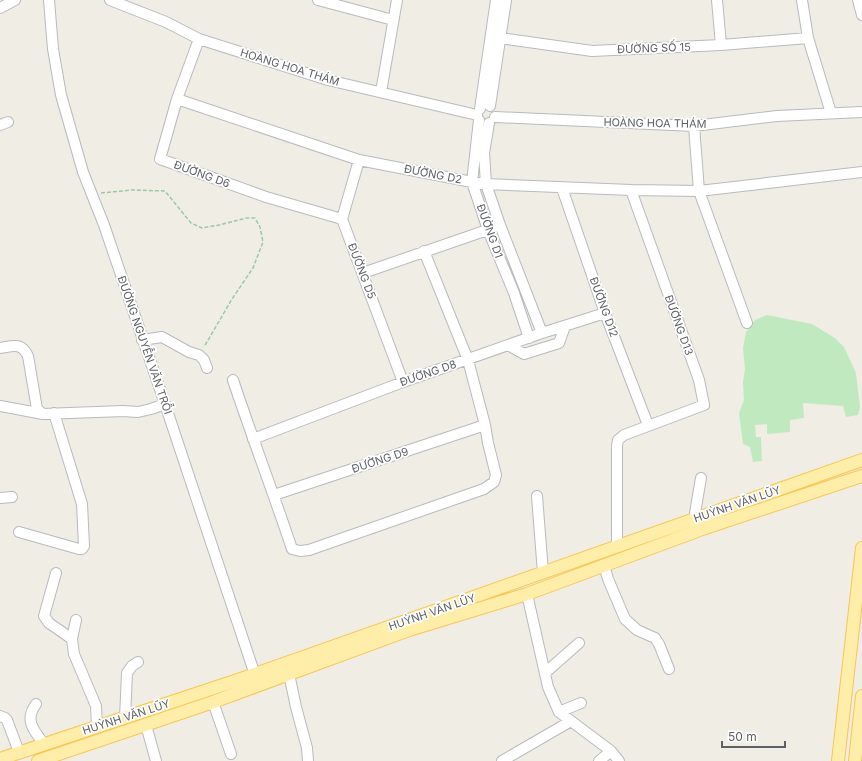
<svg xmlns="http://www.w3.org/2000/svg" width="862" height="761" font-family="Inter,sans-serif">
<rect width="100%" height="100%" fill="#f0ede4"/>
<path fill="#c1e9bf" d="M767 315 812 324 835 338 844 347 856 373 860 407 858 415 846 417 843 406 803 403 804 418 790 420V432L767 434V424L755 425 756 437H761L762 461 753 462 750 447 743 444 739 413 744 400 743 382 745 369 743 348 746 332 755 320Z"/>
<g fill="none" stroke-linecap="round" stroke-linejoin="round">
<defs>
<path id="minor" d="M49 0 53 49 61 95 83 172 104 225 165 404 257 681
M110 0 166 22 199 39 328 80 477 115
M318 0 393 20
M717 0 721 45
M802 0 808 38 831 113
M858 0 862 15
M0 8 15 0
M500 38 592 51 721 45 808 38
M199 39 177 99 160 159 266 197 342 219
M381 92 397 0
M177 99 359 160 472 182 486 184 631 190 699 191 862 172
M490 106 506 0
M480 109 496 0
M495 117 694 126 777 116 862 112
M479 120 472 182 488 230 514 293 529 338
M489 123 484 153 486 184 500 225 542 333
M0 125 8 122
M694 126 699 191 747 323
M359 160 342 219 403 382
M562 188 605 313 648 425
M363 273 493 228
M142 340 162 337 189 352 199 355 204 360 207 368
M508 345 524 354 559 343 565 326
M0 348C14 346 21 342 28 356L37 409 43 414
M233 380C252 437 273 492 292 549L300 551 309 550 484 489 494 482 496 475 488 443 485 425 468 360 424 251
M0 406 43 414 123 411 138 412 151 409 165 404
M253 439 403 382 542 333 605 313
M274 495 485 425
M537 496 543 573
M0 498 12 497
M694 519 701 478
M19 532 79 549H82L84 546 82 504 54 413
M617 547V446L618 440 624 435 704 405 699 380 631 190
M604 565 608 579 625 619 637 630 655 638 659 644 669 669
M56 573 44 616 49 623 72 639
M527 594 548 687 559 712 611 751 619 761
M76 620 72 639 74 654 96 706 97 727
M545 673 579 643
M289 674 296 707 307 748 308 761
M213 702 231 754
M36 704C24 720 34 731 44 744
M559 712 581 703
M0 716 5 718 7 720 19 752
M125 718 127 673 132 666 138 662
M146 725 156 761
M502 761 571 721
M599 761 611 751"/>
<path id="major" d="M0 759 241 679 862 460
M38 761 213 702 409 630 527 594 705 528 862 476
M838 761 862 548
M855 761 862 696"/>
</defs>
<use href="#minor" stroke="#b7bbbf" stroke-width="12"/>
<use href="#major" stroke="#fac553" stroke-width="14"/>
<path stroke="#98caa5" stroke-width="1.5" stroke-dasharray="4 2" stroke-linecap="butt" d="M101 193 132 190 165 191 191 223 202 228 219 225 246 218H255L260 227 263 242 253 268 232 299 204 347"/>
<use href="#minor" stroke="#fff" stroke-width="10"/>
<use href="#major" stroke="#fea" stroke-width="12"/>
</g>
<g text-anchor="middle" stroke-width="3.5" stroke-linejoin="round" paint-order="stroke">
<g font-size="11" fill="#5c6166" stroke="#fff">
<text transform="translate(654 48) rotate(-2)" y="4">ĐƯỜNG SỐ 15</text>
<text transform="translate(290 67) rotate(17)" y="4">HOÀNG HOA THÁM</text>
<text transform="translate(655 123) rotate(1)" y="4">HOÀNG HOA THÁM</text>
<text transform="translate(202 174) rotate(20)" y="4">ĐƯỜNG D6</text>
<text transform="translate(433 174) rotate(11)" y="4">ĐƯỜNG D2</text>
<text transform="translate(490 231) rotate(70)" y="4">ĐƯỜNG D1</text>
<text transform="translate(362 271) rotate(69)" y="4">ĐƯỜNG D5</text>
<text transform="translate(604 307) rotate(70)" y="4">ĐƯỜNG D12</text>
<text transform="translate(679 325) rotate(70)" y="4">ĐƯỜNG D13</text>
<text transform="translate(145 345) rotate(71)" y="4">ĐƯỜNG NGUYỄN VĂN TRỖI</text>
<text transform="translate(428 373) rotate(-19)" y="4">ĐƯỜNG D8</text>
<text transform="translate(380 460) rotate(-18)" y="4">ĐƯỜNG D9</text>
<text transform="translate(737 504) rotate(-19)" y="4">HUỲNH VĂN LŨY</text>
<text transform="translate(432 612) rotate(-19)" y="4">HUỲNH VĂN LŨY</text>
<text transform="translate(126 717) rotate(-18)" y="4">HUỲNH VĂN LŨY</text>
</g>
</g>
<path d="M722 741v6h63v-6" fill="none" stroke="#5c6166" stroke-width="2"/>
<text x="728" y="741" font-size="12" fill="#5c6166" stroke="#ffffff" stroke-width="3" paint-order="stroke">50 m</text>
</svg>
